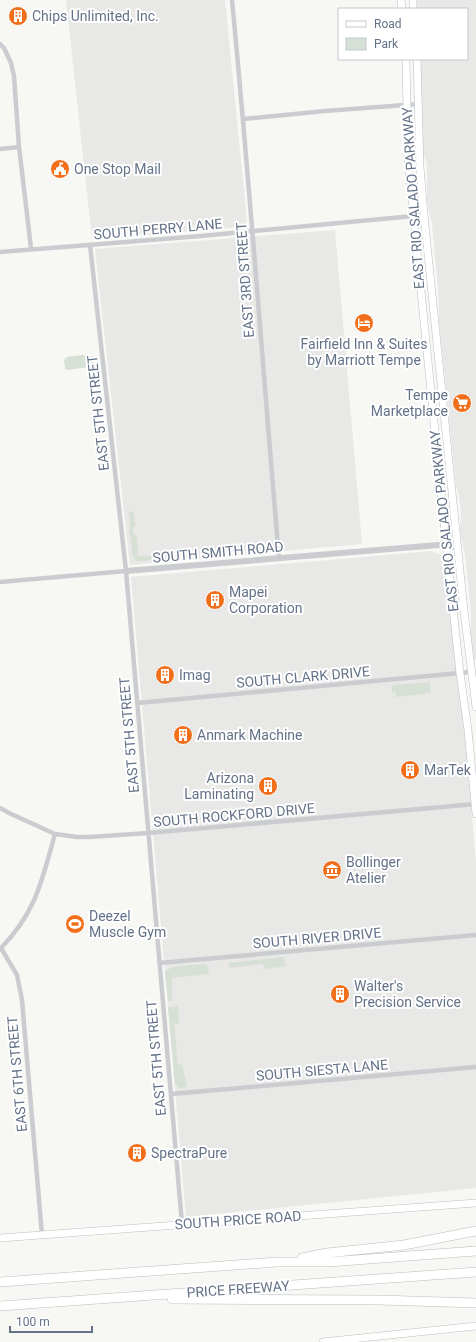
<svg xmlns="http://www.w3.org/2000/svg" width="476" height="1342" font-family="Roboto,sans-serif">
<rect width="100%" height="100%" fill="#f7f8f4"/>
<path fill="#e8e8e7" d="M66 0H225L247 221 242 227 92 239Z
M416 0H476V659L474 660 471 640V612L465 555 460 530 461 513 459 496 456 486 439 321 438 288 432 224 427 201V164L423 152 421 59H467V9H417Z
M335 230 362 544 130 565 95 249Z
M432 551 443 556 465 738 476 862V1188L186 1217 131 577Z"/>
<path fill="#d7e0d5" d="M82 355 93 356 94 364 89 367 67 370 65 369 64 360 67 357Z
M133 511 136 525 133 528V532L137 537 138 556 157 555 158 560 136 561 132 554 131 539 129 532 130 526 129 512Z
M430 682 431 693 396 697V692L392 693V685Z
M284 957 286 965 285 966 264 969 263 964 229 968V963Z
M207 964 209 974 172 978V1001H168L165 972C171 964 197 965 207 964Z
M178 1006 179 1023 174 1024 178 1065 182 1064 187 1087 179 1088 175 1084 168 1007Z"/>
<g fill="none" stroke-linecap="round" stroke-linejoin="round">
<defs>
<path id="secondary" d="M401 0 402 9
M413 0V9
M406 59 408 160 447 553 460 673 468 730 476 814
M417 59 420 167 424 215 464 611 476 707
M0 1238 476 1203
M323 1342 476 1326"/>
<path id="motorway" d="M302 1258 327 1253 404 1245 476 1231
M0 1282 277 1262H328L476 1251
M172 1299 379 1300 476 1303
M0 1306 476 1272"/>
</defs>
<use href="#secondary" stroke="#bbbfc5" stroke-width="8"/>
<use href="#motorway" stroke="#b9bcc0" stroke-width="10"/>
<path stroke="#caccd0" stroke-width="4.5" d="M232 0C250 186 263 372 279 558
M0 44 4 48 11 63 14 76 19 147 31 248
M243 119 325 111 418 104
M0 149 19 147
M90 245 126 571 182 1224
M0 252 201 236 424 215
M438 545 446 548 458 547
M0 582 126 571
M137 703 471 672
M0 808 9 813 55 834 77 837H90L148 833 476 804
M1 948 17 975 22 1000 42 1235
M0 949C36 913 42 880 55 834
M159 963 476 935
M171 1094 476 1067"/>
<path stroke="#caccd0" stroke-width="6" d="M126 571 438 545"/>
<use href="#secondary" stroke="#fff" stroke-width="7"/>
<use href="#motorway" stroke="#fff" stroke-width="9"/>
</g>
<defs>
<symbol id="building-disc" viewBox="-11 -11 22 22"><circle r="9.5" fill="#f16f1b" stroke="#fff"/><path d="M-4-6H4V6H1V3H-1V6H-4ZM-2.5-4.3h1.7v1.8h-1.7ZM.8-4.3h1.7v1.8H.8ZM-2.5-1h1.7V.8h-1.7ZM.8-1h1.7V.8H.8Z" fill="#fff"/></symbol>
<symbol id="civic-disc" viewBox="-11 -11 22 22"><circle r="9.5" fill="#f16f1b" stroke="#fff"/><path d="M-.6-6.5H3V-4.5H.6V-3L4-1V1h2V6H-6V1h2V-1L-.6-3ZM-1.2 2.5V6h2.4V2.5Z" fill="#fff"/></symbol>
<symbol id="hotel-disc" viewBox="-11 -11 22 22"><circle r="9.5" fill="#f16f1b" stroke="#fff"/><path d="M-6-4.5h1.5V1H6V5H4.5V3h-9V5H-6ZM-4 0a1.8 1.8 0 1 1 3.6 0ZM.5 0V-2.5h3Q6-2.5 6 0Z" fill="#fff"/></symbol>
<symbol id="supermarket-disc" viewBox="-11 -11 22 22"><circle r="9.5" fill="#f16f1b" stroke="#fff"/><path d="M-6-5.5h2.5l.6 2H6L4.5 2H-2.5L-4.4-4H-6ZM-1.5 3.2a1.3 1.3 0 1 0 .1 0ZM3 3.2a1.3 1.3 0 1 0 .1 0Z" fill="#fff"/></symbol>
<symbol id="museum-disc" viewBox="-11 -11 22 22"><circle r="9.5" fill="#f16f1b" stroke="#fff"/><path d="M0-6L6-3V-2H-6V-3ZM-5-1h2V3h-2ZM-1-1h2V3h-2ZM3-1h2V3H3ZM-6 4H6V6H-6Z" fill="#fff"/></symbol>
<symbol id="stadium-disc" viewBox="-11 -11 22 22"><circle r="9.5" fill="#f16f1b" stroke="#fff"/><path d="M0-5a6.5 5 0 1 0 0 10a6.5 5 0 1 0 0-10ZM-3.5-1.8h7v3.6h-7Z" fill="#fff"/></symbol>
</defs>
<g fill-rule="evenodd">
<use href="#building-disc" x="7" y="5" width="22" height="22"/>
<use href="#civic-disc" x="49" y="158" width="22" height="22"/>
<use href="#hotel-disc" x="353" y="312" width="22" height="22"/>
<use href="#supermarket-disc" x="451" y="392" width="22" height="22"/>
<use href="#building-disc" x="204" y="589" width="22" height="22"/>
<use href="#building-disc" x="154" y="664" width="22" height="22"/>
<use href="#building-disc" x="172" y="724" width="22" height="22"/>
<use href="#building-disc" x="399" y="759" width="22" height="22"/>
<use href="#building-disc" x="257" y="775" width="22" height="22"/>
<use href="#museum-disc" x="321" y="859" width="22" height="22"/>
<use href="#stadium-disc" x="64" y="913" width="22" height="22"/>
<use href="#building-disc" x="329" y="983" width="22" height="22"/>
<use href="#building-disc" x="126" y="1142" width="22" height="22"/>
</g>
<g text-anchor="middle" stroke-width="4" stroke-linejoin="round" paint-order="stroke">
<g font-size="14" fill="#647288" stroke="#fff" text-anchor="start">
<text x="32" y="21">Chips Unlimited, Inc.</text>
<text x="74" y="174">One Stop Mail</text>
<text x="364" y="349" text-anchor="middle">Fairfield Inn &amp; Suites<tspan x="364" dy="16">by Marriott Tempe</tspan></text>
<text x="448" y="400" text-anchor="end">Tempe<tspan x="448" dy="16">Marketplace</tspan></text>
<text x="229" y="597">Mapei<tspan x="229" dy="16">Corporation</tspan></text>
<text x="179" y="680">Imag</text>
<text x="197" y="740">Anmark Machine</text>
<text x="424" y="775">MarTek</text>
<text x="254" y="783" text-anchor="end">Arizona<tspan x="254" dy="16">Laminating</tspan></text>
<text x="346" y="867">Bollinger<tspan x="346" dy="16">Atelier</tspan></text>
<text x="89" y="921">Deezel<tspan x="89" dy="16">Muscle Gym</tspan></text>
<text x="354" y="991">Walter's<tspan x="354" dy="16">Precision Service</tspan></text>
<text x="151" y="1158">SpectraPure</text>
</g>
<g font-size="14" fill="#647288" stroke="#fff">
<text transform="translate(413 198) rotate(-94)" y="5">EAST RIO SALADO PARKWAY</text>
<text transform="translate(158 229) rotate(-5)" y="5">SOUTH PERRY LANE</text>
<text transform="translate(245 280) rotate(-94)" y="5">EAST 3RD STREET</text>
<text transform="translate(98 413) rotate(-96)" y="5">EAST 5TH STREET</text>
<text transform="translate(444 521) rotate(-96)" y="5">EAST RIO SALADO PARKWAY</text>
<text transform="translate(218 552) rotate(-5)" y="5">SOUTH SMITH ROAD</text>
<text transform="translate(303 677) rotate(-5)" y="5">SOUTH CLARK DRIVE</text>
<text transform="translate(129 735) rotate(-95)" y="5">EAST 5TH STREET</text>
<text transform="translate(234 815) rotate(-5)" y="5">SOUTH ROCKFORD DRIVE</text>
<text transform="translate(317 938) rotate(-5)" y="5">SOUTH RIVER DRIVE</text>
<text transform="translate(156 1058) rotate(-95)" y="5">EAST 5TH STREET</text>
<text transform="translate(322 1070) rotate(-5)" y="5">SOUTH SIESTA LANE</text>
<text transform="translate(17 1074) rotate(-95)" y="5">EAST 6TH STREET</text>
<text transform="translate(238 1220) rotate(-4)" y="5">SOUTH PRICE ROAD</text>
<text transform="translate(238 1289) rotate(-4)" y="5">PRICE FREEWAY</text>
</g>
</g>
<rect x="338" y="8" width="130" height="52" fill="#ffffff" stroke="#c1c7cf"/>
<rect x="346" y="21" width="20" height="6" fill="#ffffff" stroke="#c1c7cf"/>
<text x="374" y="28" font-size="12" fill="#647288">Road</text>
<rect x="346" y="38" width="20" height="12" fill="#d7e0d5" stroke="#c1c7cf"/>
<text x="374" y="48" font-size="12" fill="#647288">Park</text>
<path d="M10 1326v6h82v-6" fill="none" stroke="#647288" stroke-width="2"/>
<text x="16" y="1326" font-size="12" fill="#647288" stroke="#ffffff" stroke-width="3" paint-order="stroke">100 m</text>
</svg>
